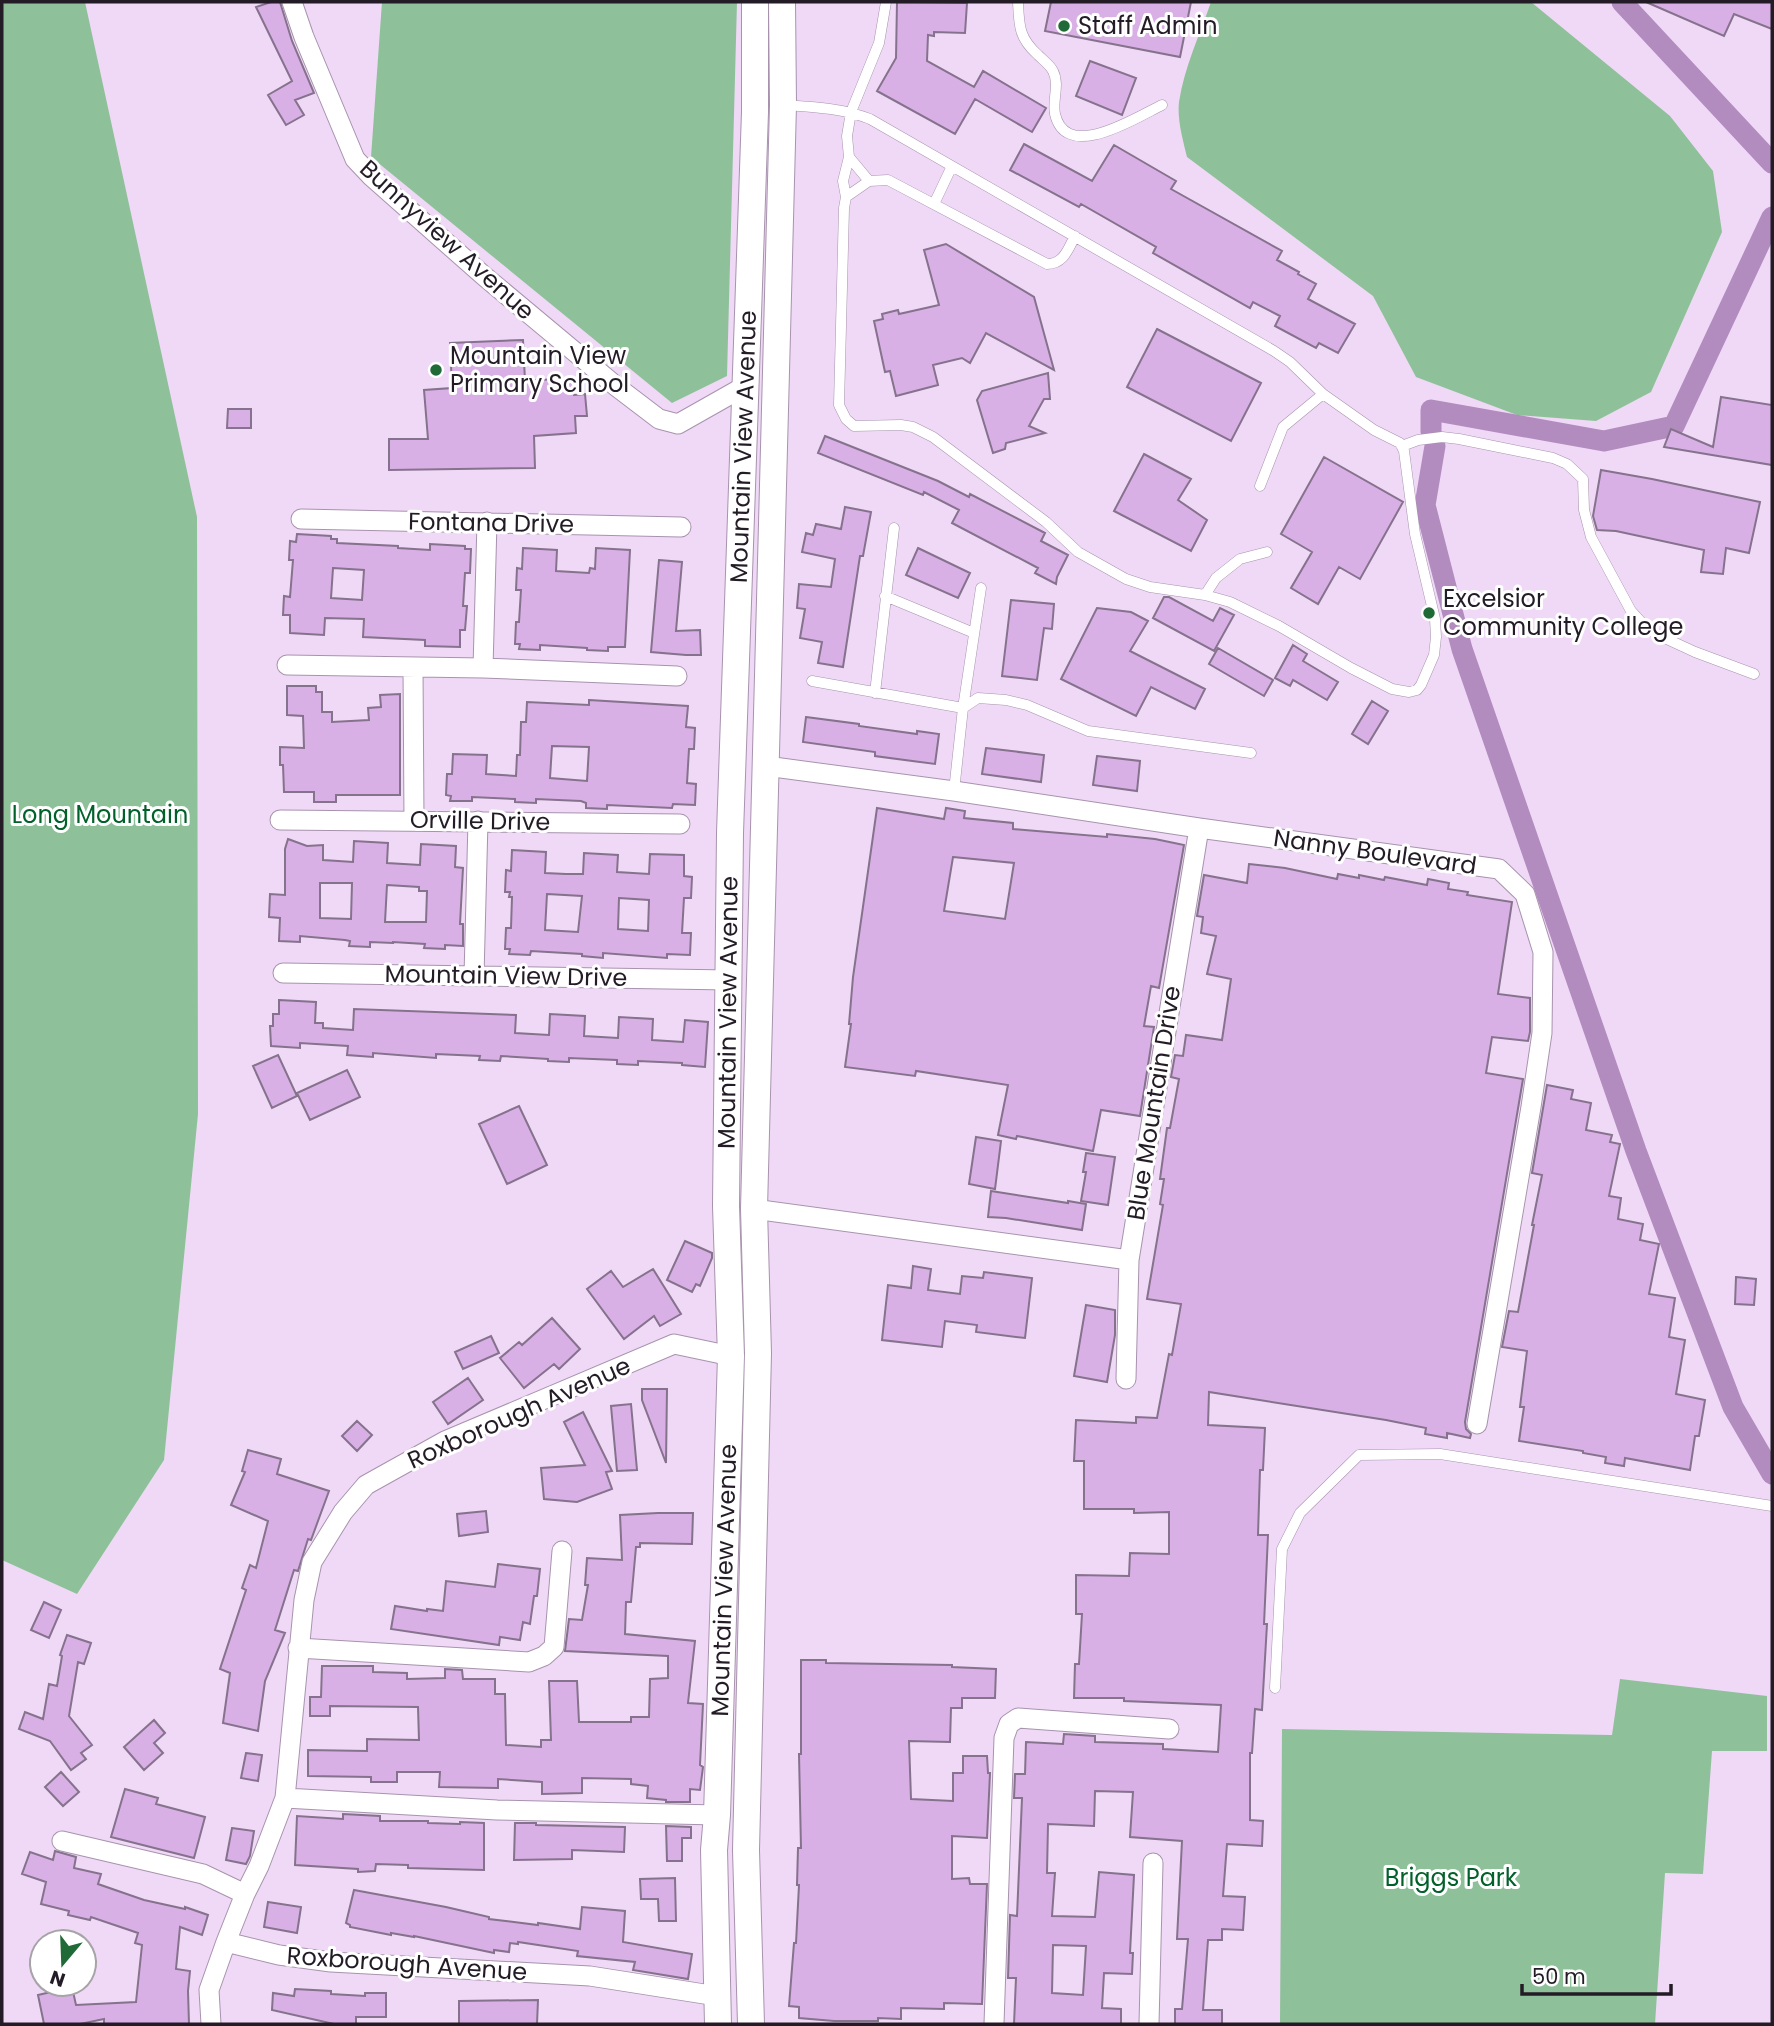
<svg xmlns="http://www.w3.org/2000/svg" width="1774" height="2026" font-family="Poppins,sans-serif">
<rect width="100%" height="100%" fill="#efd9f6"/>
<path fill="#8ec199" d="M2 2H85L197 517 198 1114 164 1460 77 1594 2 1560Z
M382 2H737L727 376 672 403 371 157Z
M1211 2H1531L1670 116 1713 171 1722 232 1651 392 1596 421 1517 415 1416 377 1373 296 1187 157C1183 140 1177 120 1179 102 1184 68 1200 34 1211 2Z
M1620 1679 1767 1696V1751H1712L1703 1874 1665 1873 1655 2024H1280L1282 1729 1612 1735Z"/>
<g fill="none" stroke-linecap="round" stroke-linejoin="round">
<path stroke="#b28bbf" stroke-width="21" d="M1622 2 1772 163
M1431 432V410L1604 441 1674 426 1772 217
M1435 446 1425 505 1462 649 1636 1151 1733 1407 1772 1474"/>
</g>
<path fill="#d9b0e6" stroke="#85728c" stroke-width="2" fill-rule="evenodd" d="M271 2H280L292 41 314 93 295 100 304 115 286 125 268 95 292 81 256 7Z
M897 2 967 3 965 33 934 32V36L928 35 927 61 974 87 983 71 1046 108 1032 132 975 99 955 134 877 91 896 58Z
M1051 2H1191L1180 57 1045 31Z
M1646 2H1772V29L1734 14 1724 36Z
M1090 61 1136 78 1122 115 1076 96Z
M1024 144 1092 181 1114 145 1176 181 1171 189 1282 251 1277 260 1299 272 1298 274 1316 284 1308 299 1355 324 1338 353 1319 343 1316 348 1275 326 1280 316 1253 302 1250 308 1153 253 1156 247 1081 204 1079 207 1010 170Z
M946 244 1034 297 1054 370 986 333 970 363 962 358 933 365 938 385 896 396 890 371 885 372 874 321 883 319 882 314 898 310 899 314 939 305 924 250Z
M1157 329 1261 383 1231 441 1127 387Z
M523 340 525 381 572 378 574 395 585 394 587 416H575L576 433 534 436 535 468 389 470V439H428L424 390 452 388 450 343Z
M1048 373 1050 399H1044L1029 426 1045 433 1006 443 1005 449 993 453 977 400 982 391Z
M1721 397 1772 405V465L1664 447 1671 429 1713 447Z
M228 409H251V428H227Z
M825 436 938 481 969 497 970 494 1045 533 1041 541 1068 555 1057 577 1056 584 1035 573 1038 568 952 523 959 510 924 492 923 495 818 453Z
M1144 454 1191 479 1178 500 1207 520 1191 551 1114 511Z
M1324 457 1403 502 1360 579 1339 567 1318 604 1291 588 1312 552 1281 534Z
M1601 470 1652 479 1760 502 1749 553 1726 548 1723 574 1701 572 1704 550 1616 531 1597 530 1593 516Z
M845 507 871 512 863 556H860L843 667 818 663 822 642 800 638 805 609 797 608 799 584 831 587 835 559 802 552 806 533 813 535 816 524 841 529Z
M297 534 331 536V539H337V543L398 546V548L430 550V544L465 546V549H471L470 573H465L463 606H467L465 630H460V647L425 646V640L363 637 364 619 325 618 324 635 290 633V615H283L284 596 290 597 293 560H289L290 541 296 542ZM333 568 364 570 362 600 331 598Z
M523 548 557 550 556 571 589 573 590 568 595 569 596 548 630 550 625 647H608V651L587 650V648L540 645V650L519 649 520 644H515L516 622H519L521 590H516L517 568 522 569Z
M918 548 970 573 958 598 906 575Z
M659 560 682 562 676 631 700 630 701 655H686L651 652Z
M1164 597H1169L1213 621 1220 608 1234 615 1214 651 1153 618Z
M1011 600 1054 604 1052 629 1044 628 1037 680 1002 676Z
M1097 608 1131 612 1148 621 1130 651 1205 689 1195 709 1151 687 1136 716 1061 679Z
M1293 645 1307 654 1303 661 1338 682 1327 700 1293 680 1290 686 1275 678Z
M1218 648 1273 680 1264 696 1209 664Z
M287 686H316V692H322V712H332V722L369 720 368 708 381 707 380 695 400 694V795H336V802H314V792H284L283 765H280V747L304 748 303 716 287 715Z
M589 700 688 706 686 727 695 728 694 749H689L687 783 696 784 695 805 673 804 672 808 607 805V809L586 808V803L581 801 536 799V803L515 802V799L472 797V801H450L451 796 446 795 447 774H452L453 754 487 755 486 774 516 776 517 755H520L521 722H526L527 702 589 705ZM552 746 589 747 587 781 550 778Z
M1372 701 1388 711 1368 744 1352 734Z
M806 717 859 724V726L917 734V731L939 734 935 764 875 756V752L803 742Z
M986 748 1044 755 1041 782 982 774Z
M1097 756 1140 761 1137 791 1093 785Z
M877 808 944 819 946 808 965 811 964 818 1013 823V829L1107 837V834L1155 839 1184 845 1159 988 1151 986 1144 1026 1154 1027 1140 1116 1101 1110 1093 1151 1017 1136 1016 1139 998 1135 1008 1085 916 1071 915 1076 845 1067 851 1024H849L853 977ZM953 857 1014 863 1005 919 944 911Z
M288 839 307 846 323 845V860L353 862 354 841 388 843 387 863 420 865 421 844 456 846 455 867 463 868 460 924H463V946L445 945V949L424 948 425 944 393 942V943L370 942V947L349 946 350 941 345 940 300 936V942L279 941 280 918 269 917 270 894 285 895V849ZM320 883H352L351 919 320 918ZM387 885 419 887V891H427L426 922H385Z
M512 850 546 852 545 873 566 874H583L584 853 618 855 617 872 649 874 650 854 684 855V876L692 877 691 898H684L682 933H691L690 955 667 954V958L603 953V958L582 956V954L531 951 530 955 509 954 510 949H505L506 928H511L512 897H509L510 892H505L506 870 511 871ZM547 894 582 896 578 932 545 930ZM619 898 649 900 648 931 618 929Z
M1249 864 1285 868 1337 879 1338 874 1359 878V875L1384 880 1385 877 1427 885 1428 879 1449 883 1448 889 1468 892 1467 895 1512 902 1498 994 1530 998V1032L1528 1041 1492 1037 1486 1073 1523 1079 1465 1422 1466 1429 1471 1434 1470 1438 1447 1433V1438L1425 1434 1426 1428 1386 1420 1209 1392 1208 1425 1265 1428 1263 1470H1260L1258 1535H1268L1264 1624H1267L1262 1710 1255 1709 1252 1753H1250V1820L1263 1821 1262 1846 1227 1844 1223 1896 1245 1897 1243 1930 1222 1929V1940H1208L1203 2010H1222V2024H1175V2009H1182L1188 1939H1177L1182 1841 1130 1837 1133 1792 1095 1791 1094 1826 1048 1824 1047 1873H1055L1052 1916 1095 1917 1099 1872 1134 1875 1130 1953H1133L1132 1974 1104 1973 1102 2008 1121 2009V2024H1014L1016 1978H1008L1010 1915 1017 1916 1022 1798H1014L1015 1774H1025L1026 1742 1063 1744 1064 1734 1095 1736V1742L1163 1744V1749L1218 1752 1221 1705 1124 1701V1698H1074L1075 1664H1079L1082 1614H1076V1575L1129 1576 1130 1553 1169 1554V1512L1134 1513V1509H1084V1461H1074L1076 1420 1136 1423V1417L1157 1418 1169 1354 1172 1355 1181 1304 1147 1299 1163 1205 1160 1204 1164 1179H1160L1167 1128H1170L1179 1079 1171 1077 1175 1055 1183 1056 1186 1035 1222 1040 1231 979 1207 974 1216 936 1201 933 1203 917 1197 916 1204 875 1247 883ZM1053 1945 1086 1946 1083 1995 1052 1993Z
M279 1000 316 1002 315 1023H323V1028L353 1030 354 1009 516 1015 515 1033 549 1035 550 1014 585 1016 584 1036 618 1038 619 1017 653 1019 652 1040 683 1042 685 1020 708 1022 705 1067 682 1065V1063L638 1061V1065L617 1064V1060L569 1058V1062L548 1061V1059L501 1056 500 1061 479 1060 480 1056 436 1054V1058L373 1053V1057L347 1055 348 1046 300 1043V1048L271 1046 270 1026H273V1014H279Z
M278 1055 297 1096 272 1108 253 1066Z
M347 1070 360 1097 310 1120 297 1093Z
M1547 1085 1573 1090 1571 1099 1591 1103 1586 1130 1612 1135 1610 1142 1620 1144 1609 1196 1621 1198 1618 1219 1643 1224 1640 1240 1659 1244 1649 1294 1675 1298 1669 1337 1685 1340 1676 1394 1705 1400 1699 1436H1695L1690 1470 1625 1458 1624 1466 1605 1463 1606 1457 1583 1453V1451L1519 1441 1524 1407H1520L1527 1351 1502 1347 1509 1311 1518 1312 1534 1225H1532L1542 1175 1532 1173Z
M519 1106 547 1165 507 1184 479 1124Z
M976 1137 1001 1141 995 1189 969 1184Z
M1086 1153 1115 1157 1108 1205 1081 1201 1086 1172H1083Z
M991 1191 1068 1203V1201L1086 1204 1082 1230 1006 1218 988 1217Z
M685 1241 712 1253V1258L700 1286 696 1284 692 1292 667 1280Z
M913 1266 931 1269 928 1290 960 1294 962 1276 983 1278 984 1272 1032 1278 1025 1338 976 1332 977 1325 945 1321 942 1347 882 1340 888 1285 911 1288Z
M653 1269 681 1314 660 1326 654 1316 624 1339 587 1289 611 1271 623 1287Z
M1736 1277 1756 1279 1754 1305 1735 1304Z
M1086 1305 1115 1310V1335L1107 1382 1074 1376Z
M552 1318 580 1349 559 1369 554 1364 524 1388 500 1358 519 1342 522 1345Z
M491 1336 499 1353 463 1369 455 1352Z
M468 1378 483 1400 448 1424 433 1402Z
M642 1389H667L666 1463 642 1400Z
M631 1404 637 1470 617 1471 611 1406Z
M583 1412 612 1471 606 1472 612 1489 577 1502 544 1499 541 1468 585 1465 564 1422Z
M357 1421 372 1435 357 1451 342 1436Z
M248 1450 281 1459 277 1474 329 1491 311 1540 308 1539 298 1571 294 1570 275 1630 285 1633 265 1681 258 1731 223 1723 230 1673 220 1669 246 1590 242 1588 250 1565 256 1568 268 1521 231 1505 245 1472 242 1471Z
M486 1511 488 1532 459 1536 457 1514Z
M658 1513H693L692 1544 640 1543V1547H636L631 1602H626L625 1634 695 1641 688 1703 703 1704 700 1765 703 1767 700 1790 690 1789V1802H666V1800L647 1798 648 1786 631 1784V1779L582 1778V1793L542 1794V1782L498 1779V1788L439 1787 440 1772H397V1782H371V1777L308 1776V1750L367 1751V1739L419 1740 418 1707 330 1706V1716H310V1697H321L322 1666H373V1672L407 1673V1679L445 1678V1669L462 1670 463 1679H495V1694H505L506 1745 541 1747V1740H551L549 1681H577L579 1722H631V1717H649L650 1679 668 1678V1656L565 1651 569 1619 582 1620 588 1585H585L587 1558 622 1560 620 1515Z
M498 1564 540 1569 537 1596H534L530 1624 523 1622 520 1640 500 1637 499 1645 391 1629 395 1606 427 1611V1609L443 1611 446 1581 495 1587Z
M44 1602 61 1610 49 1638 31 1630Z
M67 1635 91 1643 84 1664 78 1662 69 1716 92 1745 81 1753 86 1759 71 1770 50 1741 19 1729 25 1712 43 1719 49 1684 57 1686 62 1656 60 1655Z
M801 1660H826V1663L952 1665V1667L996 1669 995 1698H962V1708H951L950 1742 909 1741 911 1799 953 1801V1773H963V1756H987L988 1773H990L987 1838 952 1836V1879L969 1878 970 1884H987L982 2004 944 2003V2009L901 2008V2019L878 2018V2021H834L799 2018V2007L789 2006 794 1943H796L799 1885H797L798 1848H801L799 1754H801Z
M154 1720 165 1733 154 1743 163 1753 144 1770 124 1747Z
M246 1753 262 1755 258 1781 241 1778Z
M61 1772 79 1792 63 1806 45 1787Z
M125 1789 158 1798 156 1804 205 1817 194 1858 111 1837Z
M343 1814 380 1816V1821H428V1823L460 1824V1822L484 1823V1870L408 1868V1865L376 1864 375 1871 358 1872V1869L295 1865 297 1816 343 1819Z
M515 1823H536V1825L625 1827 624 1852 572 1850V1859L514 1860Z
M666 1826 691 1827V1838H682V1861H667Z
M232 1828 254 1831 250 1856 246 1864 226 1860Z
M55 1851 76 1857 74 1868 101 1874 98 1884 144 1900 185 1909V1907L208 1915 202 1935 180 1927 176 1969 190 1971 188 1991 189 2024H104V2019L80 2024H44L38 1995 72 1987 76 2005 136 2002 142 1945 135 1943 138 1933 91 1917 90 1920 68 1915 69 1911 41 1904 46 1882 22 1874 30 1852 53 1860Z
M675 1878 676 1921H659L658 1899H641L640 1879Z
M354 1890 446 1907 489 1917V1919L538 1925V1923L580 1929 582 1907 625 1911 623 1942 692 1954 688 1979 633 1970 635 1962 577 1956 578 1951 518 1942V1944L510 1943 509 1952 494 1950V1953L414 1936V1937L391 1933V1935L350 1927V1925L346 1923Z
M268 1902 301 1907 297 1933 264 1927Z
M295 1989 331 1991V1994L365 1996V1993H386V2017H356V2024H334L272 2010 273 1993 294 1996Z
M538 2000 537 2024H459V2001Z"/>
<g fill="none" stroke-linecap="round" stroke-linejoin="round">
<defs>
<path id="service" d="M1018 2C1019 26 1019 38 1038 55 1043 60 1050 65 1053 71 1060 85 1052 100 1055 114 1066 163 1137 117 1162 105
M784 105C814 107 842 108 870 119L1274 351 1290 362 1323 394 1374 430 1400 443 1404 451 1415 534 1435 619 1436 637 1434 655 1421 685 1417 690 1409 692 1392 689 1351 668 1279 626 1230 602 1205 595 1150 587 1126 579 1078 552 1046 522 933 437 913 427 901 425 854 426 846 419 839 405 844 208 846 197 843 181 849 157
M869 181 849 157 847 136 851 112 879 43 886 2
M846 197 869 181 888 180 1047 264C1064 264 1068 249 1075 236
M934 204 952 166
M1402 446 1418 440 1442 437 1459 439 1553 458 1567 464 1583 479 1584 510 1591 537 1631 611 1642 623 1656 634 1695 652 1754 674
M1260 486 1283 427 1323 394
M981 588 963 708 978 698 1006 700 1027 705 1088 731 1251 753
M1205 595 1216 578 1240 559 1267 552
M885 596 974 633
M812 681 963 708 954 791
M875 693 894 528
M1275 1688 1282 1549 1300 1513 1359 1455 1440 1454 1772 1506"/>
<path id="minor" d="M292 2 304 37 355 159 372 177 484 276 617 387 659 419 678 424 747 385
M301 519 681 527
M287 665 483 668 677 676
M413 667 414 821
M483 668 487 522
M766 766 954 791 1199 828 1499 869 1525 894 1543 952 1542 1033 1531 1107 1477 1424
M280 820 680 824
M283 973 730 980
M474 976 478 821
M754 1209 1129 1260
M1126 1379 1129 1260 1199 828
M298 1648 529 1662 544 1656 554 1647 562 1551
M285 1798 497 1810 717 1815
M62 1841 203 1874 245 1894
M717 1996 590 1976 331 1962 279 1955 226 1942 245 1894 259 1866 285 1798 304 1600 312 1562 343 1512 366 1485 445 1441 674 1344 731 1356
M211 2024 209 1990 226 1942
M994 2024 1004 1738 1009 1724 1018 1718 1169 1729
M1149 2024 1153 1863"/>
<g id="secondary">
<path id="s1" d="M718 2024 714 1850 717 1815 731 1356 726 1206 730 833 755 112V2"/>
<path d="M751 2024 746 1850 758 1353 754 1209 783 105 782 2"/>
</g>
</defs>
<use href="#service" stroke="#a893ae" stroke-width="11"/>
<use href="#minor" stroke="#a893ae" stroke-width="21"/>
<use href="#secondary" stroke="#a893ae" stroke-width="28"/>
<use href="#service" stroke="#fff" stroke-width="10"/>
<use href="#minor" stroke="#fff" stroke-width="19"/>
<use href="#secondary" stroke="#fff" stroke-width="26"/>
</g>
<g fill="#206a38" stroke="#fff" stroke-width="2.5">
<circle cx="1064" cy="26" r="7"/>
<circle cx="436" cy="370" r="7"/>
<circle cx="1429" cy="613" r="7"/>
</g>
<g text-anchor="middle" stroke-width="6" stroke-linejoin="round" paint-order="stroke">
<g font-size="24" fill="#231b25" stroke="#fff" text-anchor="start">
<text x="1078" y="34">Staff Admin</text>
<text x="450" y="364">Mountain View<tspan x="450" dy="28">Primary School</tspan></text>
<text x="1443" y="607">Excelsior<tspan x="1443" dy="28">Community College</tspan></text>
</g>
<g font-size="24" fill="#231b25" stroke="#fff">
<text transform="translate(447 240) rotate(42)" y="8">Bunnyview Avenue</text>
<text dy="8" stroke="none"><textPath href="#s1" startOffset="1578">Mountain View Avenue</textPath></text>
<text transform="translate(491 523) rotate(1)" y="8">Fontana Drive</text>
<text transform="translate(480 821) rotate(1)" y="8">Orville Drive</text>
<text transform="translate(1375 852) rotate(8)" y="8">Nanny Boulevard</text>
<text transform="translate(506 976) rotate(1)" y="8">Mountain View Drive</text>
<text dy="8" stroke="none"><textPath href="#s1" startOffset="1012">Mountain View Avenue</textPath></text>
<text transform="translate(1154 1103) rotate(-81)" y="8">Blue Mountain Drive</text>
<text transform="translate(519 1413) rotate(-24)" y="8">Roxborough Avenue</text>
<text dy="8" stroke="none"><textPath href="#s1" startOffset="444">Mountain View Avenue</textPath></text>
<text transform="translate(407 1964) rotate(4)" y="8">Roxborough Avenue</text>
</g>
<g font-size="24" fill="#02612b" stroke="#fff">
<text x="100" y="823">Long Mountain</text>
<text x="1451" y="1886">Briggs Park</text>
</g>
</g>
<rect width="1774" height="2026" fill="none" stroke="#231b25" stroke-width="7"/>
<g transform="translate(63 1963) rotate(199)"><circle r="33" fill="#ffffff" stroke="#a7a4a8" stroke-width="2"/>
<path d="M0-5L12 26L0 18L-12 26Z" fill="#206a38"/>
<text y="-10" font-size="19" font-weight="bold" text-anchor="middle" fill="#231b25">N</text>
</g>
<path d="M1522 1984v10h149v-10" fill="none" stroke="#231b25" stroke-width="3.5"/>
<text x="1532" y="1984" font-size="21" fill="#231b25" stroke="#ffffff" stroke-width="5" paint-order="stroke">50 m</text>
</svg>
